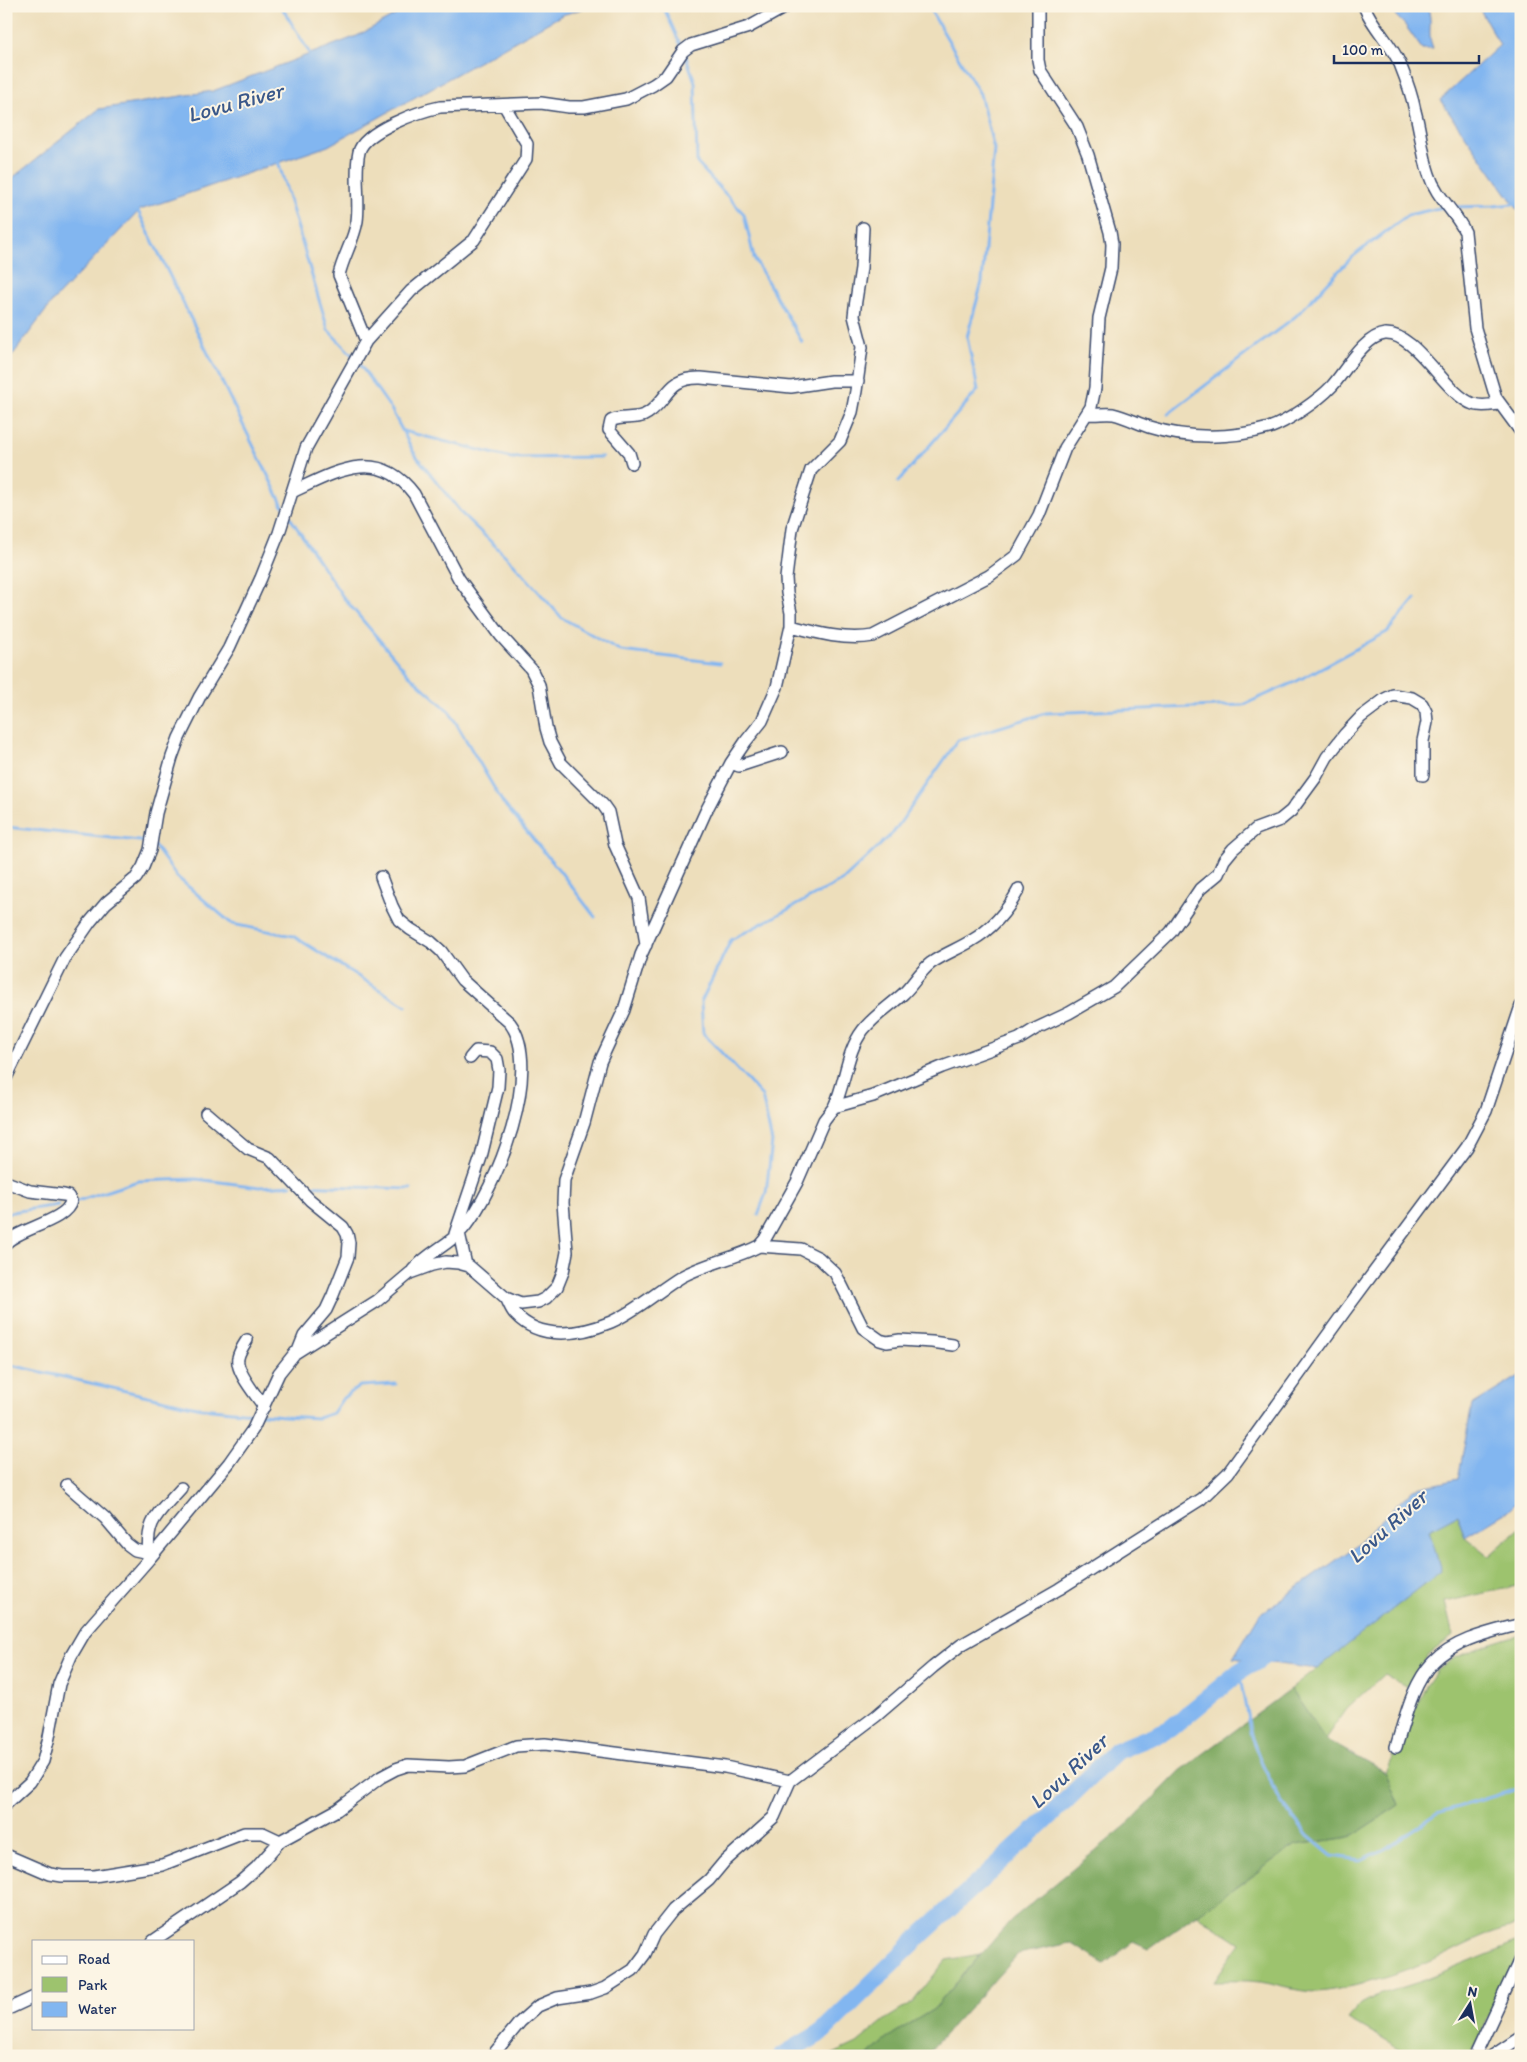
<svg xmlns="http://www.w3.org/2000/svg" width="1527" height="2062" font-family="Itim,sans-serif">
<rect width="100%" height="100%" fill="#fcf5e5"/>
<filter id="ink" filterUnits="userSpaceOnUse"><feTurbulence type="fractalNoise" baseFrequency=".02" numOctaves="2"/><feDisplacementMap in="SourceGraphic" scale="10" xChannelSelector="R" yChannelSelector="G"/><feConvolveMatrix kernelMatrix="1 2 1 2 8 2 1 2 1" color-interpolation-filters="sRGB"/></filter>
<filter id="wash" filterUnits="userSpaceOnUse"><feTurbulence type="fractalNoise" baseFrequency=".0096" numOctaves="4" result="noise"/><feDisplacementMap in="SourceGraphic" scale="20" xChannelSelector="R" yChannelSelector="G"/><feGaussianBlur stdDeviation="1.12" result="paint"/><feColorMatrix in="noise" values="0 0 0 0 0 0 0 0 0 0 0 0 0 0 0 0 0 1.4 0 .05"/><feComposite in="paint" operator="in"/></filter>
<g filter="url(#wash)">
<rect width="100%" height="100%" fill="#eddebb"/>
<path fill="#9dc36e" stroke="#5c7966" d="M1457 1515 1465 1537 1489 1556 1521 1527V1585L1445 1602 1453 1636 1429 1654 1407 1687 1384 1674 1346 1709 1325 1739 1291 1689 1441 1571 1428 1530Z
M1521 1634V1924C1491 1931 1467 1944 1440 1957 1405 1973 1365 1985 1327 1991 1305 1995 1281 1985 1260 1982 1245 1980 1229 1981 1214 1981L1240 1943 1196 1914 1296 1845 1350 1837 1399 1805 1386 1773 1426 1686 1437 1670 1453 1659 1486 1645Z
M1516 1943 1521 1946V1951L1470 2056H1413L1348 2019 1361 2004 1376 1996 1425 1980Z
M981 1954 934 2009 893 2034 868 2056H829L857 2043 886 2019 912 2003 946 1960Z"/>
<path fill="#7ea961" stroke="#4c6c60" d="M1291 1689 1325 1739 1386 1773 1399 1805 1350 1837 1296 1845 1148 1949 1133 1942 1104 1964 1071 1943 1018 1954 925 2056H868L893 2034 934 2009 1011 1920 1129 1823 1180 1771Z"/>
<path fill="#82b6f0" stroke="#4e72a7" d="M412 6H591L562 15 328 146 140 210 53 301 6 364V183L99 109 213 91 357 36Z
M1386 6H1427C1434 22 1426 33 1433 49H1422L1405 25Z
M1478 6H1521V214L1440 100 1500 45Z
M1521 1375V1498L1508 1511 1465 1537 1457 1515 1429 1530 1441 1571 1317 1669 1233 1658 1259 1615 1352 1549 1413 1489 1458 1479 1472 1405Z"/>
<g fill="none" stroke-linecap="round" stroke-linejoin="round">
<path stroke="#82b6f0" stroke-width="3" d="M281 6 312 57
M663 6 682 48
M685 54 695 82 697 163 744 214 754 258 802 342
M278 161 328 330 354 357
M1453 207 1494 206 1521 203
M137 209 283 506
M358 362 391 409 414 453 462 514 513 563 562 618 621 651 720 663
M1168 414 1296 316 1352 257 1408 215 1444 207
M403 431 511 458 602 457
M898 482 978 390 967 337 982 282 994 149 980 94 928 6
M289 516 343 597 409 675 449 711 503 803 559 870 595 917
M6 827 149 842
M154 845 177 877 232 924 293 936 406 1006
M300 1185 411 1189
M74 1202 138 1181 196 1179 260 1187 291 1185
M6 1213 58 1205
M758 1215 766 1193 772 1142 762 1096 703 1033 701 1002 731 940 843 880 893 833 958 740 1046 713 1243 705 1297 681 1387 632 1415 599
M6 1364 201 1408 284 1416 318 1418 333 1413 343 1398 360 1386 396 1384
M1239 1672 1251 1736 1262 1764 1281 1802 1308 1836 1332 1856 1361 1860 1385 1849 1438 1813 1521 1788"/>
<path stroke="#82b6f0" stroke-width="18" d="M782 2056 822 2032 923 1933 1043 1823 1116 1751 1170 1729 1239 1672 1276 1649"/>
</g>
</g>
<g filter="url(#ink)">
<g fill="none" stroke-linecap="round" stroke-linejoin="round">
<defs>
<path id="street" d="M1364 6C1373 28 1391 43 1400 64 1406 79 1412 95 1415 111 1421 132 1422 154 1429 174 1436 197 1455 211 1465 232L1475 328 1496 398 1521 432
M366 341 411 291 474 240 526 159 527 144 504 105
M1087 414C1096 415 1105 413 1113 414 1126 417 1137 423 1149 427 1187 439 1230 439 1269 428 1287 422 1319 400 1332 386 1345 372 1364 336 1385 334 1416 332 1445 394 1473 404 1481 407 1490 405 1499 404
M632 463 629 453 609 430 611 421C622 415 637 421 648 413 669 399 667 377 701 378L791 387 831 381H858
M292 492C335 472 378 446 414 494L459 579 501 636 531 669 539 685 546 728 550 742 561 763 603 805 608 812 615 845 639 898 646 945
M791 626C817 633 847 641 873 636L989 576 1017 555 1039 515 1065 448 1091 407 1095 388 1099 318 1111 268 1112 244 1110 232 1088 155 1077 127 1040 70 1038 60V6
M731 763 739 766 782 752
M381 877 392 906 399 920 410 929 431 942 441 951 462 980 510 1023C544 1068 497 1190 463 1229 449 1245 427 1253 413 1270
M6 1078 65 958 90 922 106 903 136 878 143 867 150 850 156 813 172 757 179 738 200 696 229 648 261 578 279 533 306 448 366 341 339 275C343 257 354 240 357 221 360 199 354 174 359 152 364 131 420 111 440 107L541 103 569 107H584L626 99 653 85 666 76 683 51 691 45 749 27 787 6
M834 1107C846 1082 846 1052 863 1030 875 1015 890 1006 903 994 913 985 920 971 931 963 944 954 958 949 971 941 992 929 1008 910 1019 889
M206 1113 248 1149 270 1158 310 1200 343 1227 347 1234 349 1243 348 1257 333 1295 326 1310 304 1336 298 1351
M6 1182 30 1191 64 1195 68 1196 71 1201C67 1221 20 1228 6 1243
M459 1233 466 1265
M455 1234 481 1157 498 1087 499 1070 497 1059 490 1052 476 1051 470 1058
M759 1246 801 1249 819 1258 835 1273 841 1284 863 1328 880 1340 887 1342 900 1340 932 1342 953 1345
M506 1298C509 1303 511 1310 515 1314 540 1341 580 1335 611 1322 636 1311 658 1291 681 1277 706 1263 734 1259 759 1246L765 1239 797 1182 824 1120 834 1107 873 1096 942 1067 1019 1039 1035 1029 1069 1013 1114 987 1171 932 1200 889 1218 874 1224 860 1233 849 1256 829 1280 820 1291 811 1316 777 1327 757 1345 734 1361 717 1385 699 1393 695 1412 698 1422 704 1426 712 1427 722 1423 741V775
M247 1340C243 1346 239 1352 238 1358 235 1371 257 1396 264 1407
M67 1485 105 1518 127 1544 135 1550 149 1553
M149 1559C145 1520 157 1515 181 1488
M1396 1747C1405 1719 1412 1684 1433 1662 1455 1639 1491 1632 1521 1624
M6 1804 30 1782 43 1761 49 1737 59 1684 71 1656 85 1632 149 1559 229 1463 253 1429 279 1373 295 1353 377 1301 410 1273 432 1265 446 1262 458 1263 469 1266 506 1298 521 1304 538 1302 546 1298 557 1287 563 1272 567 1252 563 1203 564 1180 584 1123 600 1062 624 1010 641 955 706 811 731 763 746 741 762 721 777 687 791 626V613L787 593 786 578 792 529 811 470 840 441 852 412 856 391 862 347 854 316 855 307 861 268 863 228
M6 1855 50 1874 62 1876H94L162 1865 244 1833H263L280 1841
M153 1941 240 1882 257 1867 280 1841 337 1810 381 1777 396 1769 408 1765 449 1767 465 1766 516 1746 545 1744 725 1767 790 1781
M6 2010 34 1997
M492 2056 520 2022 538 2006 557 1998 591 1993 605 1988 633 1970 645 1954 654 1934 673 1910 709 1880 724 1862 774 1817 790 1781 876 1716 933 1667 961 1645 1059 1589 1201 1499 1228 1473 1345 1311 1467 1147 1486 1111 1521 1006
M1475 2056 1521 1957
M1492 2056 1521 2037"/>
</defs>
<use href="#street" stroke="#3a496c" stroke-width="14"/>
<use href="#street" stroke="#fff" stroke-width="11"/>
</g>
</g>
<g text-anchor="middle" stroke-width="4" stroke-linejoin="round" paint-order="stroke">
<g font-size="22" font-style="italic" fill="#3a588a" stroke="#fcf5e5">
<text transform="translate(235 102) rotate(-15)" y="8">Lovu River</text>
<text transform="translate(1387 1526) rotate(-42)" y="8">Lovu River</text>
<text transform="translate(1068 1771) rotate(-43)" y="8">Lovu River</text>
</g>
</g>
<rect width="1527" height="2062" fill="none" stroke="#fcf5e5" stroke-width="25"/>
<rect x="32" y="1940" width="162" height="90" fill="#fcf5e5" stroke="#a2a6af"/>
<rect x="42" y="1956" width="25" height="8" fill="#ffffff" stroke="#a2a6af"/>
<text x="78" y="1964" font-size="15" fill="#1b2f5e">Road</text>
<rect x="42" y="1977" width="25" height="15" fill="#9dc36e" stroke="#a2a6af"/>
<text x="78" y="1990" font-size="15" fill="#1b2f5e">Park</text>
<rect x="42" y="2002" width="25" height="15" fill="#82b6f0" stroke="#a2a6af"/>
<text x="78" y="2014" font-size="15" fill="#1b2f5e">Water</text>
<g transform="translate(1470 2004) rotate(11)" stroke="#fcf5e5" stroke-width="4" paint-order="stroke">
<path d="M0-4L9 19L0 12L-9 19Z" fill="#1b2f5e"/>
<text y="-8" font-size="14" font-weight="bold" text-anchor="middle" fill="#1b2f5e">N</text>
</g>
<path d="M1334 55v8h145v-8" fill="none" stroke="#1b2f5e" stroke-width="2.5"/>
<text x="1342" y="55" font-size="15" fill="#1b2f5e" stroke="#fcf5e5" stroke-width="4" paint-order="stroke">100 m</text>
</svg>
